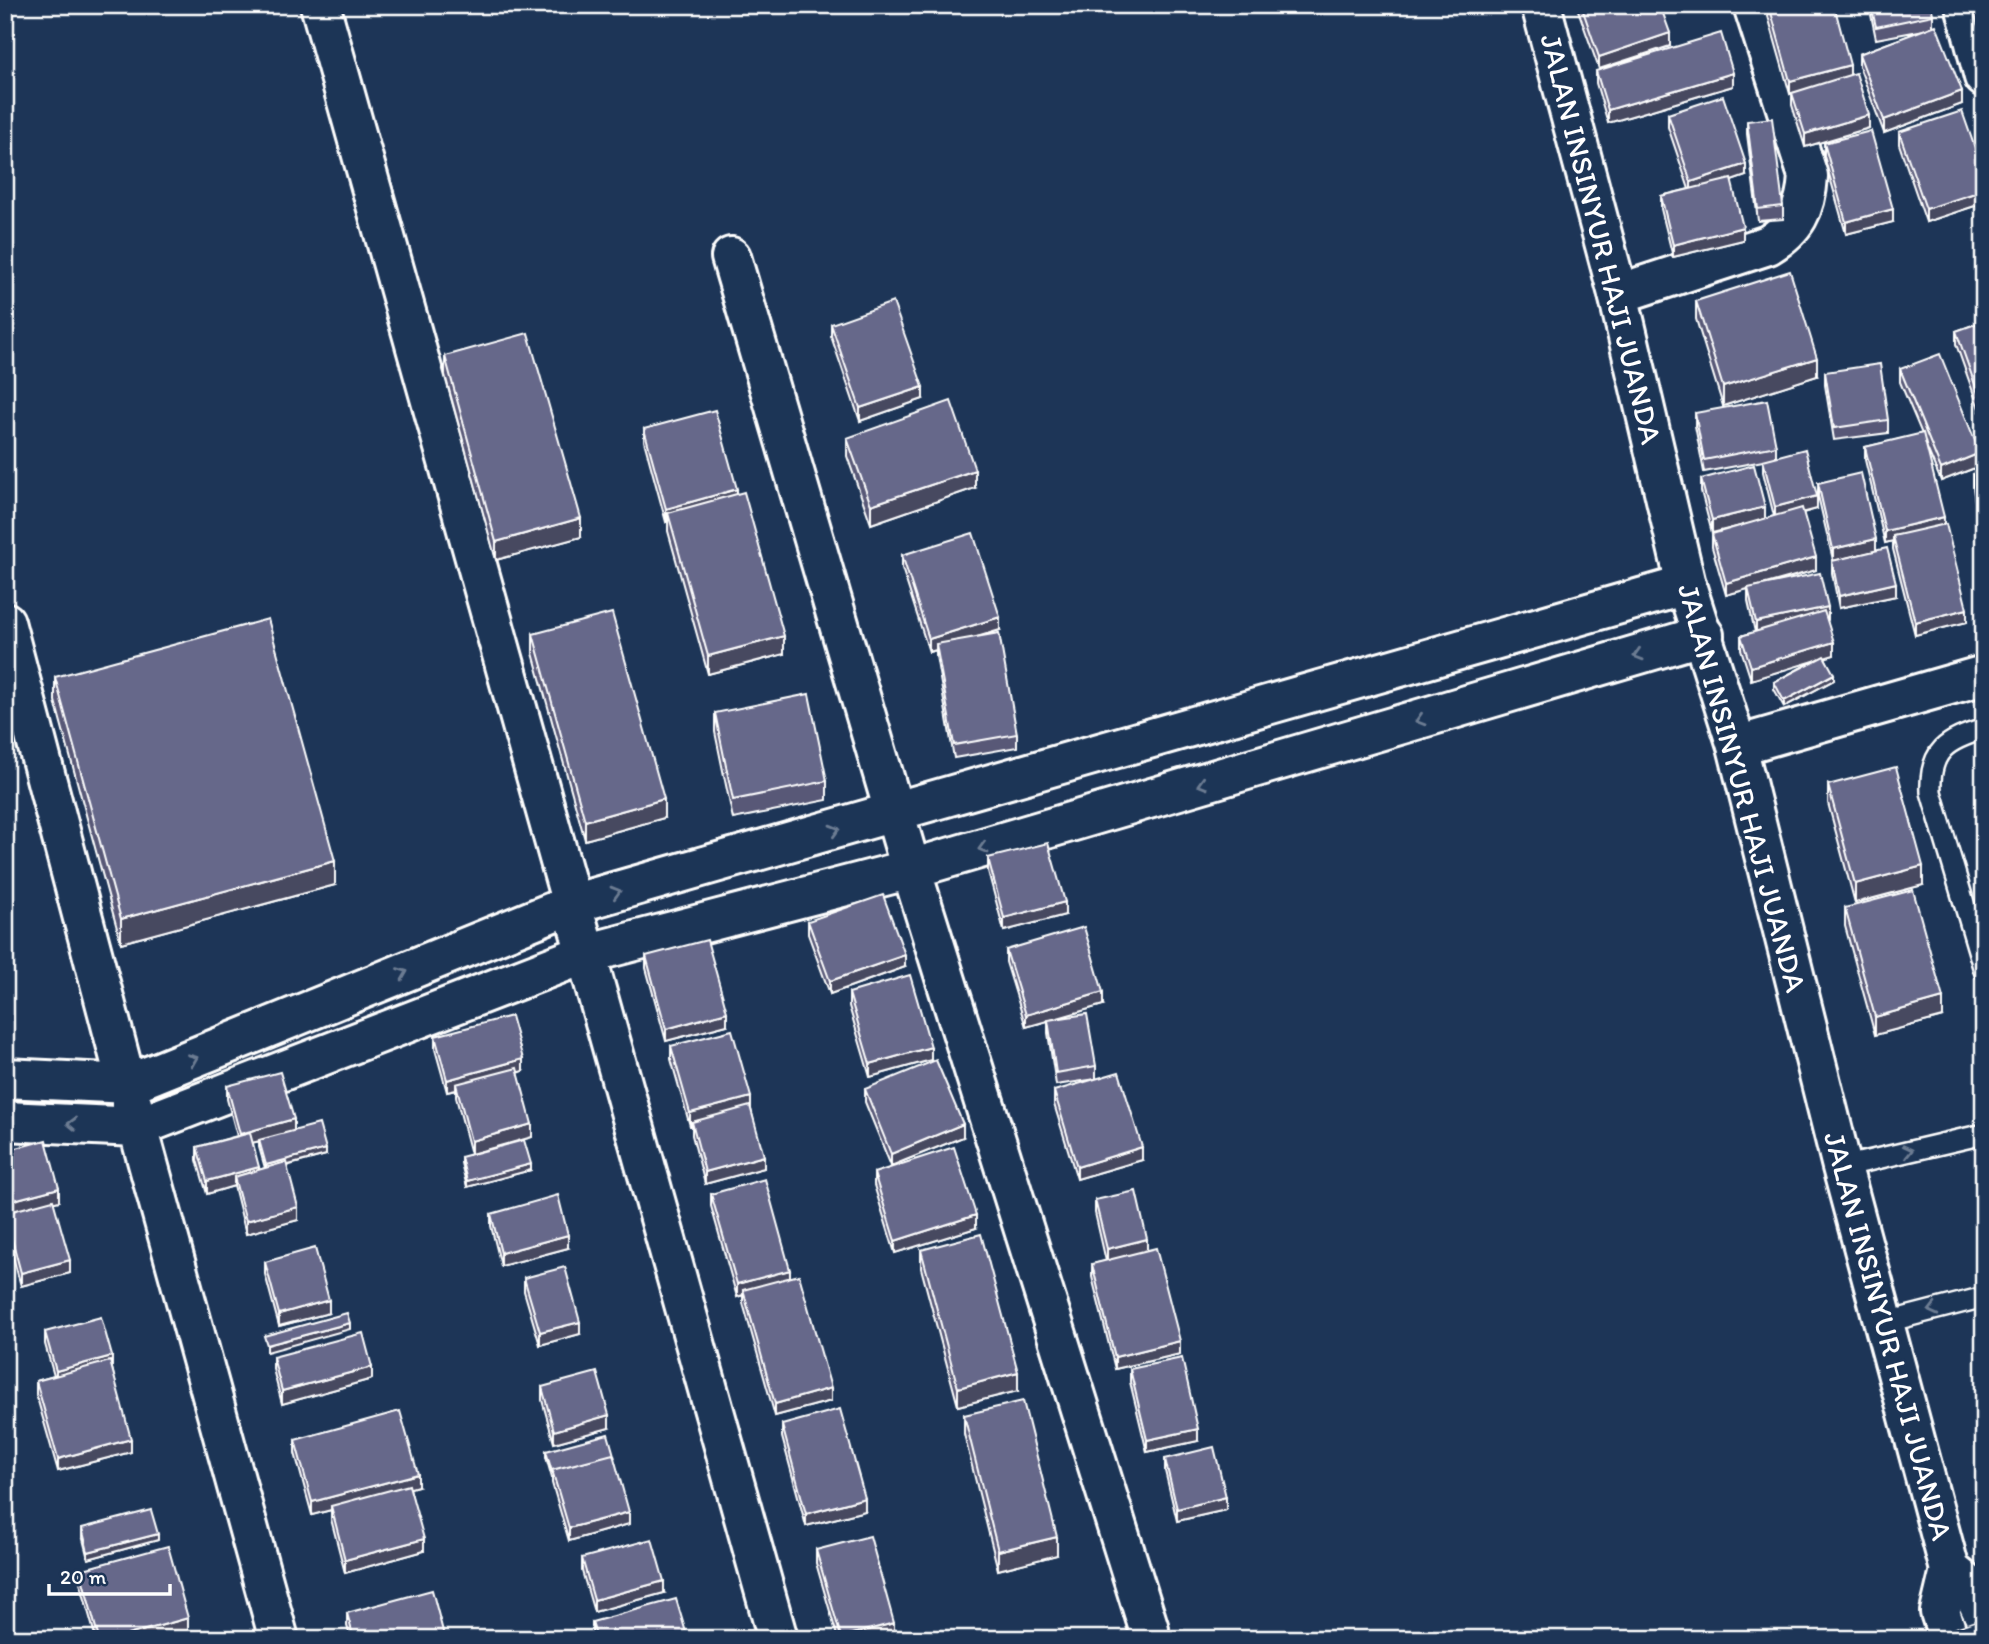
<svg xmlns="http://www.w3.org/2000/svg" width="1989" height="1644" font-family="Itim,sans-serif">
<rect width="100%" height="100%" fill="#1d3557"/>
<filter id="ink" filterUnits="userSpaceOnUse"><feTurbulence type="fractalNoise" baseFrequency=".0143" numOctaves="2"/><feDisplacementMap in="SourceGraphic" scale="14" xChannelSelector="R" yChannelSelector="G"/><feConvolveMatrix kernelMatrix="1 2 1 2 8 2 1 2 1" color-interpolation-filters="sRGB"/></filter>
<g filter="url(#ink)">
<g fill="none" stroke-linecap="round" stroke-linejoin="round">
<defs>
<path id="service" d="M1984 729C1947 740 1929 750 1931 792L1984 970
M1842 1167 1984 1134
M1883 1323 1984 1297"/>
<path id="minor" d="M320 5 778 1639
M1965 5 1984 77
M731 257 911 869 1149 1629 1148 1639
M1618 294 1768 245C1796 228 1806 209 1808 176L1753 5
M5 622 138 1127 279 1639
M5 1078 129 1084 572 904 1686 585
M5 1121 138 1127 585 954 911 869 1704 635"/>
<path id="tertiary" d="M1541 5 1618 294 1686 585 1737 746 1842 1167 1950 1570 1940 1612 1949 1639
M1737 746 1984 675
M1950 1570 1970 1586 1984 1615"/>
</defs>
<use href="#service" stroke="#fff" stroke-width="24"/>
<use href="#minor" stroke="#fff" stroke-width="44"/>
<use href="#tertiary" stroke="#fff" stroke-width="44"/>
<use href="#service" stroke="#1d3557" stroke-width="19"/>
<use href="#minor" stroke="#1d3557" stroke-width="38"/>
<use href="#tertiary" stroke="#1d3557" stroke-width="38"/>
<defs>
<path id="rail" d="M1934 1639 1984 1621"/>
</defs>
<use href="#rail" stroke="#fff" stroke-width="8"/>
<use href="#rail" stroke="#1d3557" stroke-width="5" stroke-dasharray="16" stroke-linecap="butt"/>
</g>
<path fill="#585977" stroke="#fff" stroke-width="2" fill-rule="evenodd" d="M1578 5H1660L1670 46 1599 69 1578 10Z
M1768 5H1834L1850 75 1869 128 1805 147 1792 105V93L1790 94 1768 16Z
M1869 5H1931L1933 15V26L1962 104 1884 133 1859 66V54L1924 30 1876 39Z
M1972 5H1984V47Z
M1596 71 1733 86 1608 123 1596 83Z
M1668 114 1746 176 1731 181 1743 240 1673 257 1661 209V196L1689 189 1668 127Z
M1747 121 1783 206V219L1758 221 1747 134Z
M1899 132 1984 174V203L1926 222 1899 144Z
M1824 143 1893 222 1846 234 1824 156Z
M1696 301 1817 376 1723 406 1696 319Z
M1984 321V420H1983L1956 344V331Z
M831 324 923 399 860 421 831 336Z
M445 356 581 537 496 560 445 375Z
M1900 369 1980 466 1941 481 1926 446 1944 525 1967 622 1915 635 1893 549V541L1885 543 1865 460V447L1922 434 1900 382Z
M1825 372 1888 420V433L1834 440 1825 385Z
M1695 413 1776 446V456L1817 509 1803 513 1816 570 1759 586 1828 620H1827L1834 655 1825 657 1834 680 1784 707 1774 689V682L1815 660 1751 680 1741 649V636L1755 632 1748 601V589L1726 595 1712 547V534L1739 526 1712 533 1701 491V479L1765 519 1774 516 1763 472V461L1704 472 1695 426Z
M644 429 737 494 784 654 708 674 668 531V521L666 522 644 441Z
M847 438 975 488 871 524 847 456Z
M1984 473V570L1973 487V474Z
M1818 483 1876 551 1896 596 1839 608 1832 573V561L1833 560 1818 496Z
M902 555 1000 630 976 637 1017 734V747L954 758 936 656V650L929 652 902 568Z
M533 634 664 818 585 840 533 653Z
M55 677 335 885 121 943 55 701Z
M715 713 827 781V800L733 819 715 732Z
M1828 785 1923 885 1855 903 1828 803Z
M988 858 1065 915 1004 931 988 871Z
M1845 908 1943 1017 1875 1035 1845 926Z
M808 921 905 967 830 994 808 934Z
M1006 950 1103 1005 1051 1020 1096 1066V1079L1056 1085 1048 1033V1021L1026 1027 1006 962Z
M646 956 727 1025 666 1041 646 968Z
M849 993 931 1060 870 1077 849 1006Z
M435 1036 523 1071 518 1073 532 1137 471 1154 456 1097V1090L447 1092 435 1049Z
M671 1046 751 1109 764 1168 705 1184 692 1135V1126H690L671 1059Z
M227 1086 294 1131 326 1155 286 1166 298 1220 246 1234 234 1186 207 1194 197 1160V1147L237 1136 227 1099ZM259 1141V1147L265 1168 259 1170 252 1143Z
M865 1089 963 1137 891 1166 865 1102Z
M1054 1091 1142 1160 1077 1179 1054 1104Z
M5 1151 59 1201 53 1202 70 1273 21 1286 5 1228V1213L10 1212 5 1196Z
M461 1157 531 1170 467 1187 461 1163Z
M874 1173 976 1228 895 1253 874 1185Z
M711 1194 790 1277 831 1401 775 1416 743 1303V1295L737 1297 711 1206Z
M1095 1200 1147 1251 1180 1354 1115 1369 1092 1277V1264L1106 1261 1095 1213Z
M491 1214 568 1248 501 1266 491 1226Z
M921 1250 1018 1391 958 1406 921 1268Z
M265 1262 329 1313 279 1326 265 1274Z
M524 1278 580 1334 540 1345 524 1291Z
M45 1332 112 1368 131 1452 58 1471 36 1394V1381L54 1376 45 1344Z
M273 1357 372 1379 282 1404 273 1369Z
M1130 1369 1198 1441 1147 1452 1130 1382Z
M542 1387 609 1428 554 1443 542 1400Z
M964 1415 1057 1555 998 1570 964 1434Z
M782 1425 865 1511 806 1526 782 1437Z
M295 1440 418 1486 410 1488 424 1551 345 1573 331 1519V1510L312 1515 295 1453Z
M546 1451 629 1524 569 1541 552 1483V1478L546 1457Z
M1165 1459 1226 1510 1177 1521 1165 1471Z
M82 1528 158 1540 88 1559 82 1535Z
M816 1550 894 1635 882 1639H838L816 1563Z
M582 1558 664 1593 594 1612 582 1571Z
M80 1570 188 1631 159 1639H96L80 1582Z
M347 1613 445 1639H351L347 1626Z
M592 1622 688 1639H593L592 1634Z"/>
<path fill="#474861" stroke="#fff" stroke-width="2" d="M1670 33V46L1599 69V57Z
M1850 65V78L1790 94V81Z
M1733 73V86L1608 123V110Z
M1962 91V104L1884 133V120Z
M1869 115V128L1805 147V134Z
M1746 164V176L1691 195V182Z
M1984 190V203L1926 222V209Z
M1893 209V222L1846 234V222Z
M1743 227V240L1673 257V245Z
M1817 358V376L1723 406V387Z
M923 387V399L860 421V408Z
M1980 453V466L1941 481V469Z
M975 470V488L871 524V505Z
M737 489V502L668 513V521L666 522V509Z
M1817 496V509L1775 520V507Z
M1765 507V520L1712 533V520Z
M1944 517V530L1893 536V541L1885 543V531Z
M581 518V537L496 560V542Z
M1876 539V551L1833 561V549Z
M1816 557V570L1726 595V583Z
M1896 583V596L1839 608V596Z
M1828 607V620L1756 635V622Z
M1967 609V622L1915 635V622Z
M1000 617V630L937 649 936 644V650L929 652V639Z
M784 636V654L708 674V656Z
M1834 642V655L1751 680V667Z
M1834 674V680L1784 707V701Z
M664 799V818L585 840V821Z
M335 861V885L121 943V919Z
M1923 866V885L1855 903V884Z
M1065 902V915L1004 931V918Z
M905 955V967L830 994V981Z
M1103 992V1005L1026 1027V1015Z
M1943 998V1017L1875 1035V1017Z
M727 1012V1025L666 1041V1029Z
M931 1047V1060L870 1077V1064Z
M523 1059V1071L457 1090 456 1084V1090L447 1092V1080Z
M751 1097V1110L692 1122V1126H690V1113Z
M294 1119V1132L240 1146V1134Z
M532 1124V1137L471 1154V1141Z
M963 1124V1137L891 1166V1154Z
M1142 1147V1160L1077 1179V1167Z
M326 1149V1155L266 1171V1165Z
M764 1156V1168L705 1184V1172Z
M531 1164V1170L467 1187V1181Z
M259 1167V1180L234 1177V1186L207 1194V1181Z
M59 1188V1201L10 1214V1201Z
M298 1207V1220L246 1234V1221Z
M976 1215V1228L895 1253V1241Z
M568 1235V1248L501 1266V1253Z
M1147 1239V1252L1107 1261V1249Z
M70 1260V1273L21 1286V1273Z
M790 1270V1283L743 1290V1295L737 1297V1284Z
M329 1300V1313L279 1326V1314Z
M580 1322V1334L540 1345V1332Z
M350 1323V1329L267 1352V1345Z
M1180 1341V1354L1115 1369V1357Z
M112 1356V1368L56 1383V1371Z
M372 1367V1379L282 1404V1391Z
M1018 1372V1391L958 1406V1388Z
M831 1388V1401L775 1416V1404Z
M609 1415V1428L554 1443V1431Z
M1198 1429V1441L1147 1452V1440Z
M131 1439V1452L58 1471V1459Z
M418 1474V1486L332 1510 331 1506V1510L312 1515V1502Z
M1226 1497V1510L1177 1521V1509Z
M865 1498V1511L806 1526V1514Z
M629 1512V1524L569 1541V1528Z
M158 1534V1540L88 1559V1552Z
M1057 1537V1555L998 1570V1551Z
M424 1539V1551L345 1573V1560Z
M664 1581V1593L594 1612V1600Z
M188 1618V1631L159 1639H113Z
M894 1623V1635L882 1639H841V1637Z"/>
<path fill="#66678a" stroke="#fff" stroke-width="2" d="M1581 5H1660L1670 33 1599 57Z
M1769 5H1834L1850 65 1790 81Z
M1871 5H1931L1933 15 1876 27Z
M1976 5H1984V34Z
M1936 25 1962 91 1884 120 1859 54Z
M1721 33 1733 73 1608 110 1596 71Z
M1856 73 1869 115 1805 134 1792 93Z
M1723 96 1746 164 1691 182 1668 114Z
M1962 111 1984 174V190L1926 209 1899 132Z
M1772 118 1783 206 1758 209 1747 121Z
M1871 131 1893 209 1846 222 1824 143Z
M1731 179 1743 227 1673 245 1661 196Z
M1790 271 1817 358 1723 387 1696 301Z
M893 302 923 387 860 408 831 324Z
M1984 321V407H1983L1956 331Z
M528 333 581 518 496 542 445 356Z
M1940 354 1980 453 1941 469 1900 369Z
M1880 364 1888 420 1834 428 1825 372Z
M1767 400 1776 446 1704 460 1695 413Z
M951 401 975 470 871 505 847 438Z
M715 410 737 489 666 509 644 429Z
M1923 433 1944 517 1885 531 1865 447Z
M1805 449 1817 496 1775 507 1763 460Z
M1754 465 1765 507 1712 520 1701 479Z
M1861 473 1876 539 1833 549 1818 483Z
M1984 473V557L1973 474Z
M744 492 784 636 708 656 668 513Z
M1802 508 1816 557 1726 583 1712 534Z
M1946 524 1967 609 1915 622 1893 536Z
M973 533 1000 617 929 639 902 555Z
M1887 548 1896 583 1839 596 1832 561Z
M1820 573 1828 607 1756 622 1748 588Z
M1824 611 1834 642 1751 667 1741 636Z
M612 613 664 799 585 821 533 634Z
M268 619 335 861 121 919 55 677Z
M999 633 1017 734 954 745 936 644Z
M1824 656 1834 674 1784 701 1774 682Z
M809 694 827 781 733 800 715 713Z
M1896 767 1923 866 1855 884 1828 785Z
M1048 843 1065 902 1004 918 988 858Z
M1913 890 1943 998 1875 1017 1845 908Z
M883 895 905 955 830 981 808 921Z
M1084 927 1103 992 1026 1015 1006 950Z
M707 940 727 1012 666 1029 646 956Z
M910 975 931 1047 870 1064 849 993Z
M1087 1014 1096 1066 1056 1073 1048 1020Z
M511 1016 523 1059 447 1080 435 1036Z
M732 1030 751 1097 690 1113 671 1046Z
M936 1060 963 1124 891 1154 865 1089Z
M517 1068 532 1124 471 1141 456 1084Z
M280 1072 294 1119 240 1134 227 1086Z
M1119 1072 1142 1147 1077 1167 1054 1091Z
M750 1106 764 1156 705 1172 692 1122Z
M319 1124 326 1149 266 1165 259 1140Z
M250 1133 259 1167 207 1181 197 1147Z
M46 1140 59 1188 10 1201 5 1183V1151Z
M524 1140 531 1164 467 1181 461 1157Z
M954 1147 976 1215 895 1241 874 1173Z
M286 1162 298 1207 246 1221 234 1177Z
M765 1179 790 1270 737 1284 711 1194Z
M1136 1191 1147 1239 1107 1249 1095 1200Z
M558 1195 568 1235 501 1253 491 1214Z
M53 1200 70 1260 21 1273 5 1213Z
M981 1234 1018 1372 958 1388 921 1250Z
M315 1248 329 1300 279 1314 265 1262Z
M1156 1248 1180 1341 1115 1357 1092 1264Z
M565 1267 580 1322 540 1332 524 1278Z
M799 1275 831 1388 775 1404 743 1290Z
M347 1313 350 1323 267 1345 264 1336Z
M101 1317 112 1356 56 1371 45 1332Z
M363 1333 372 1367 282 1391 273 1357Z
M1182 1358 1198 1429 1147 1440 1130 1369Z
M110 1361 131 1439 58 1459 36 1381Z
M597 1372 609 1415 554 1431 542 1387Z
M1023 1401 1057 1537 998 1551 964 1415Z
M840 1409 865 1498 806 1514 782 1425Z
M400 1411 418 1474 312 1502 295 1440Z
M608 1434 614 1455 613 1454 552 1470 553 1472H552L546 1451Z
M1214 1447 1226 1497 1177 1509 1165 1459Z
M613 1454 629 1512 569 1528 552 1470Z
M409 1485 424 1539 345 1560 331 1506Z
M151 1510 158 1534 88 1552 82 1528Z
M870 1536 894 1623 841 1637 816 1550Z
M652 1539 664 1581 594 1600 582 1558Z
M168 1546 188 1618 113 1639H99L80 1570Z
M432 1590 445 1639H354L347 1613Z
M676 1599 688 1639H597L592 1622Z"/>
<defs><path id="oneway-chevron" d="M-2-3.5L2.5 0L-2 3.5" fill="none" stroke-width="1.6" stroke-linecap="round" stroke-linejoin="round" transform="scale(1.75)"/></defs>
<g stroke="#6c7c92">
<use href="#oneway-chevron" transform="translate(1638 655) rotate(163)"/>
<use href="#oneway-chevron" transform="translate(1420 720) rotate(163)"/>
<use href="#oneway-chevron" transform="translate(1202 784) rotate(164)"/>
<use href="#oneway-chevron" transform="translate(835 830) rotate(-16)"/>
<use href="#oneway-chevron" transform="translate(983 848) rotate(164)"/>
<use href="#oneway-chevron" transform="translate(616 892) rotate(-16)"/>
<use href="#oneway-chevron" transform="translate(403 973) rotate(-22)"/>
<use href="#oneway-chevron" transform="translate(193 1059) rotate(-22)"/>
<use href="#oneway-chevron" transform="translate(72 1124) rotate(-178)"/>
<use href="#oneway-chevron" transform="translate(1908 1151) rotate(-13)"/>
<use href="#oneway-chevron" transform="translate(1933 1310) rotate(166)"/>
</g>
</g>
<g text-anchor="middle" stroke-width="5" stroke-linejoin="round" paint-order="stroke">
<g font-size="30" fill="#fff" stroke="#1d3557">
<text transform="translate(1601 239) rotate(76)" y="10">JALAN INSINYUR HAJI JUANDA</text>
<text transform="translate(1742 788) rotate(75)" y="10">JALAN INSINYUR HAJI JUANDA</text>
<text transform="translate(1888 1336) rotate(75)" y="10">JALAN INSINYUR HAJI JUANDA</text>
</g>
</g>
<rect width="1989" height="1644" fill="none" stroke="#1d3557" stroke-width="28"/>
<rect x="14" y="14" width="1961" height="1616" fill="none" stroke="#fff" stroke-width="2.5" filter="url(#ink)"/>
<path d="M49 1584v10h121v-10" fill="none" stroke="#ffffff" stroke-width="3.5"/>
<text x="60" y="1584" font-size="21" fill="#ffffff" stroke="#1d3557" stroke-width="5" paint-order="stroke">20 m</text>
</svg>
